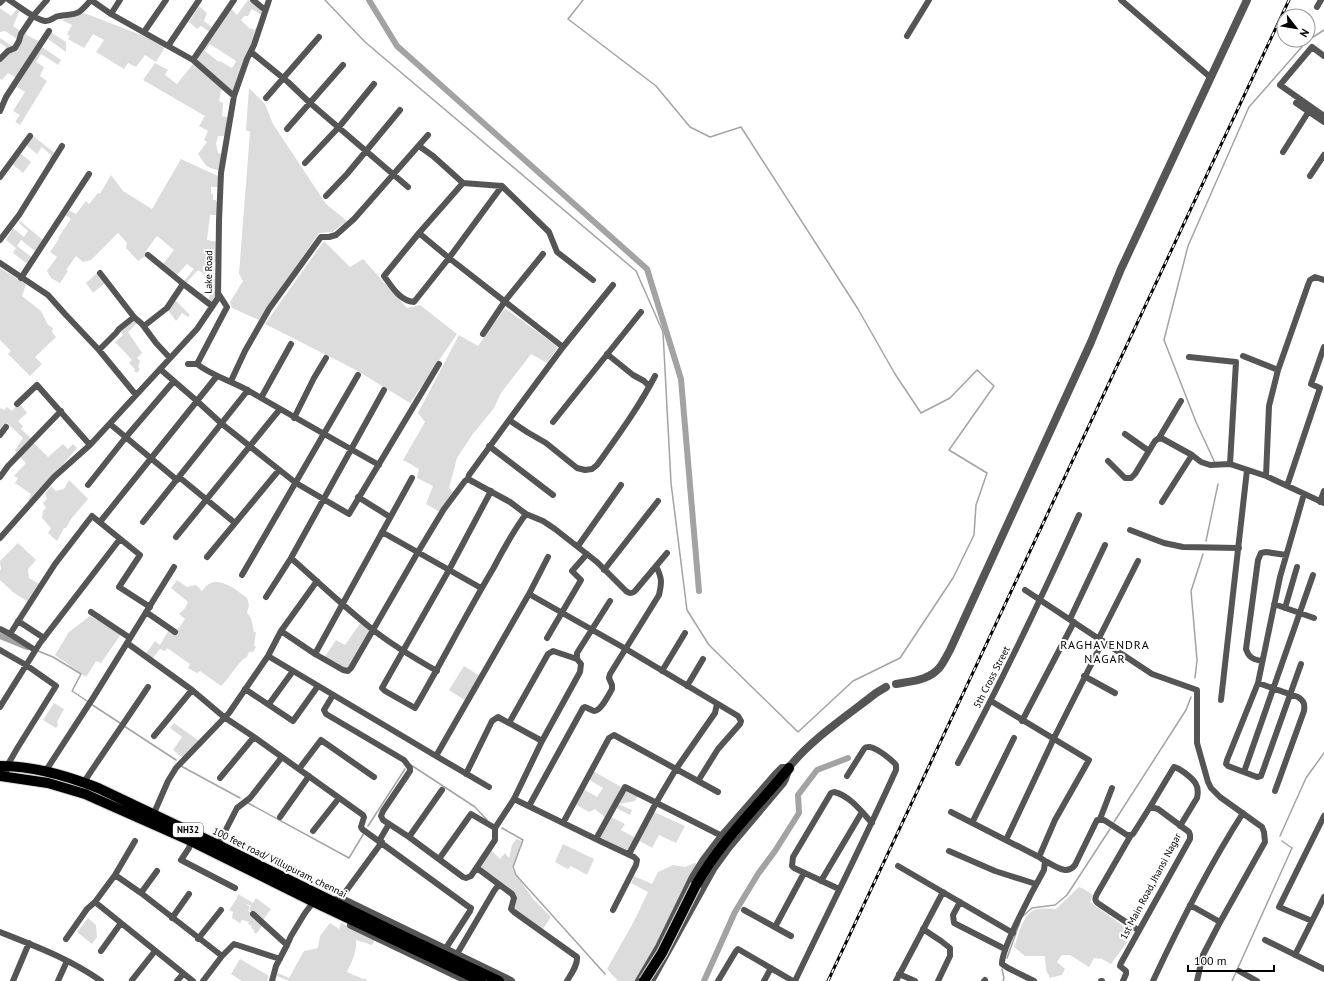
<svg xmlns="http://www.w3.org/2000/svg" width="1324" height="981" font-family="'PT Sans',sans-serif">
<rect width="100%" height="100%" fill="#fff"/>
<path fill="#dcdcdc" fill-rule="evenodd" d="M248 0 264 11 263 16 252 9 248 16H244L241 20 250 29 251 28 254 30 258 25 260 26 234 94 196 61 230 7 237 15ZM210 44 236 61 232 68 220 61 219 62 205 51Z
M199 6 207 13 204 21 213 28 210 32 201 26 197 29 189 22Z
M0 8 11 16 16 10H20L13 26 22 32 30 24V26L23 33 40 42 17 78 8 73 2 80 0 79V56L6 47 0 43V38L12 46 17 39 5 31 0 32Z
M84 13 144 36 165 47 156 62 145 55 136 67 128 63 124 69 96 52 104 40 93 34 84 48 68 39 70 36 67 34 72 25 62 20Z
M49 31 66 42V52L48 39 42 47 61 60 58 65 41 54 36 62 44 67 40 76 47 81 20 125 15 122 20 115 13 111 25 92 17 87Z
M155 63 168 70 165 75 177 84 193 64 223 87 221 91 219 101 223 103 222 116 231 118 224 136H218L216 144 218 153 224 155 221 171C205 167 207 167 198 154L207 142 204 140 208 131 199 126 205 116 143 80Z
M249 88 265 104 273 124 326 204 347 221 333 232 319 233 259 320 232 308 230 302 243 281 239 274 250 132 246 130Z
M32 135 57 155 52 161 49 159 51 155 42 147 37 154 25 144Z
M19 152 31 162 23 173 11 163Z
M181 159 220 177 219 187H211V194H213V200H216V202H218L219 215H210L207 240 218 242 217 298 212 305 208 302 212 287 211 286 213 283 211 280 212 278 215 279 216 262 207 261 205 275 198 270 186 283 184 281 194 269 187 264 177 275 163 264 174 250 157 236 146 251 147 255 138 261 126 248 127 243 118 233 91 260 83 262 76 256 66 270 68 271 60 283 51 278 47 271 57 257 50 252 59 239 58 238 71 219 64 214 67 209 76 214 86 201 89 204 98 193 100 194 111 175 123 191 152 209Z
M20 221 44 241 35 251 21 240 17 246 33 258 29 265 13 253 16 248 6 240 13 228 24 237 28 231 19 223Z
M324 241 350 267 363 259 407 308 420 305 457 334 410 403 356 370 265 324Z
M0 268 26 284 22 296 41 311 48 325 53 328 52 332 56 337 35 357 42 364 30 376 8 354 11 351 0 340Z
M97 273 105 283 93 293 86 283Z
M174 299 190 315 188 317 182 313 176 321 167 309Z
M505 308 558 347 547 363 531 354 501 393 494 408 472 435 457 458 449 488 453 492 440 512 426 504 433 486 417 478 419 469 403 460 425 422 418 413 459 335 478 346Z
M133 319 137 323 128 332 142 353 137 358 140 361 138 367 140 369 137 373 134 371 135 369 129 363 132 360 115 342 123 335 119 330Z
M21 405 27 413 18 421 23 426 21 429 32 439 18 455 15 450 23 438 7 423 0 432V409L1 408 4 410 7 407 12 411 16 406 18 407Z
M34 443 48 457 63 444 68 449 73 444 77 448 31 502 28 500 31 494 15 483 18 478 14 476 26 463 20 457Z
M69 480 88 499 71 519 66 528H64L57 541 48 533 51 528 42 518 43 511 46 508 43 503 47 499 45 494 51 486 56 491 64 489Z
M18 543 36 560 28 569 29 578 39 584 29 602 14 593 0 580V571L1 569 0 561Z
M177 580 187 587 196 585 202 591C204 589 206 585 209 584 222 577 237 591 247 598L249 605 247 613 251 618 254 632H256L254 645 256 647 253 652H249L247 657C240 659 229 679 221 686L200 671 197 673 188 668 190 664 167 648 165 651 160 649 151 660 145 655 155 641 160 645 169 630 176 633 185 619 179 614 185 608 188 602 171 588Z
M90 616 121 634 101 663 96 661 86 677 55 655 69 632Z
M361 622 371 631 347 669 324 658 336 640 345 645Z
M464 666 480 676 466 701 449 690Z
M54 703 64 709 57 722 58 725 56 728 43 720Z
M174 723 199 741 183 758 173 750 182 737 170 728Z
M593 771 621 787 606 818 595 809 589 812 575 804 583 789 597 797 603 788 588 779Z
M625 787 639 794 635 801 618 804 632 810 630 815 616 808 611 817 625 824 621 830 636 838 629 854 597 838Z
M652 811 685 826 676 843 659 835 652 848 640 841 633 853Z
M516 839 522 841 512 869 534 900 551 917 542 930 514 912V898L484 873 480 866 490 849 500 859 505 853 509 858 512 845Z
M563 844 594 859 587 875 571 866 568 869 555 862Z
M695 863 699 865 637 981H618L607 969 633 923 648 892 631 883 634 876 652 884 658 872 673 865 685 867Z
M1079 887 1084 889 1093 895 1090 902 1129 930 1128 941 1111 964 1102 959 1094 958 1089 967 1070 955H1062L1057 962 1065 969 1062 975 1050 978 1046 970 1045 956H1025L1014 947C1018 937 1022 918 1031 912 1037 907 1049 909 1056 909Z
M238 894 253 903 256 898 271 909 263 920 249 910 251 906 244 903 250 907 248 910 263 925 256 934 254 932V930L251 928 252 926 248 924 249 922 242 920 240 923 232 918 233 912 229 910 237 898Z
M88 918 96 925 97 937 92 944 77 932Z
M330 923 339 929 341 923 375 940 372 945 356 940C357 952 352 961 347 972L363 979 365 978 367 981H289L277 976 278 973 289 978 304 951 318 948 320 936Z
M240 959 269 976 267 981H242L231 974Z"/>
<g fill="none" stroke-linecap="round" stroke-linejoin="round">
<path stroke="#a3a3a3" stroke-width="1.5" d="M325 0 365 42 636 271 663 332 671 483 687 610 709 645 798 732 853 681 900 658 953 578 974 535 976 505 987 473 949 450 994 386 977 370 950 398 921 413 895 374 858 309 741 127 710 137 690 127 656 86 568 19 583 0
M1215 463 1196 422 1164 340 1188 246 1249 107 1307 41 1324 30
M1206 541 1218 484
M38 651 53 657 81 674 72 691 87 701
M1195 678 1197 660 1191 591 1203 554
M91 704 120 723
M124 726 176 760
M411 765 475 807 487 820
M181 766 240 798
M248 803 349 858 364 833
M1114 822 1186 710 1191 697
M368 826 405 769
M502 828 523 840 513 867 516 875 605 974
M1280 836 1306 778 1324 753
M1023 916 1032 908 1055 905 1067 895 1110 829
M1007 958 1020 922
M1002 969 1004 978 1003 981
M1232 981 1292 848 1282 841"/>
<path stroke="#a3a3a3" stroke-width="6" d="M369 0 397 46 647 269 681 379 699 591
M0 636 27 647
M704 981 735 912 758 874 775 851 799 813 798 795 817 770 848 758"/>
<defs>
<path id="trunk" d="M0 766C33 766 68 776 98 788L218 845 401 935 499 981
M0 776 48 783 85 794 191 841 314 902 481 981
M696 885C721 841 757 807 789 768"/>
</defs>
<use href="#trunk" stroke="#dbdbdb" stroke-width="12"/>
<path stroke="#555" stroke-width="6" d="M9 0C19 6 34 19 45 21 51 22 54 16 59 16 79 13 77 16 91 0L111 14 193 60 234 96
M253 0 265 10
M1121 0 1210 77
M0 3 3 0
M1317 7 1321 0
M111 14 120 0
M144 32 166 0
M907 36 929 0
M168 46 199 0
M251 52 288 82 310 103 408 187
M1324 56 1312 47 1280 85 1324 116
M0 59 8 51 15 48 19 41 21 34 33 16 47 0
M193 60 234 0
M266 98 319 37
M1296 103 1324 122
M0 111 6 97 49 31
M287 129 343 65
M419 146 433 156 463 183 502 186 549 232 557 252 593 280
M1283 152 1309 111
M305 163 339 127 374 84
M1310 176 1324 155
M0 177 30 136
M463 183 419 233 384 276C392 287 400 301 414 302L449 258 502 186
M326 196 347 174 400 110
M419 233 449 258 563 347
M0 240 19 215 62 146
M148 255 186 286 212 306
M0 263 48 295 65 314 99 350 136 395
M100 273 134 317
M21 278 89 174
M218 293 227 307 197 364C212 376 232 381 249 391 292 416 335 440 379 465
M144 326 167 308 183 284
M483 334 505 301 543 254
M99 350 116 333 119 329 134 317 142 324 156 343 170 358
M607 354 633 375 644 381 649 386
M1243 356 1278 370
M1189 357 1236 362 1230 464
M188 364H197
M160 369 197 401 222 424 272 464 296 483 349 514 439 364
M655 376C639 407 617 437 597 465L592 469 585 470 577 468 546 443 527 432 509 420 469 475 468 479 510 502 526 514 543 521 555 529 597 562 626 591C630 594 632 594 635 591L667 553
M231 381 245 351 269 309 321 237H329L336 235 354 219 428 135
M261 398 291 344
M17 404 37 385 90 445
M294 418 314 378 326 358
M509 420 563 347 613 285
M553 422 641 312
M110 424 177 480
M1125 434 1149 451
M0 435 6 427
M1159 438 1181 401
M489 446 553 495
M1108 461 1125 478H1131L1135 474 1155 441 1159 438 1163 439 1192 455 1201 462 1210 465 1230 464 1266 476 1324 503
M1266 476 1269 406 1278 370 1308 285 1310 280 1315 277 1324 280
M0 477 8 466 61 411
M179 477 235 523
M88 485 126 437 174 381
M1287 486 1320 388 1311 384 1324 347
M491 491 449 570 382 688 385 691 415 708C442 662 466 614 493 569 503 550 513 531 526 514
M358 497 390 517
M1162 502 1192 455
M1320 502 1324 491
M100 522 217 376
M143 522 248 390
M1130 530 1164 543 1183 547 1239 548
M382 532 481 588
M176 537 280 409
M0 538 54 477 90 445 197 329 218 298 219 221 221 173 224 155 234 96 247 59 254 45 269 0
M578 546 621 485
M207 557 279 470
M291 558C318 582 344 607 372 629 392 645 414 658 437 671
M604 570 658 501
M242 575 358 375
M1025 590 1152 674 1197 690V743L1208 782 1211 788 1220 797 1262 827 1264 832 1265 842 1219 924 1203 955 1197 981
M529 594 626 649 738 716 741 721 740 724 718 749 698 781
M266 597 291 558 384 390
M1274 604 1314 618
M1285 608 1297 567
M91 612 130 638
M146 612 175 632
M1070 619 1105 545
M18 621 44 638
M0 629 10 634 55 564 92 516 140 555 119 587 150 607
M281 631 315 654 343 670 348 671 351 668 418 552 444 509 465 481 468 479
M10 634 35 650
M547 638 581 580 572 571 587 554
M1099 638 1138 561
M127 643 192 690 224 717 254 737 363 815 364 817 361 827 362 829 469 907 471 908 470 911 446 948
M0 650 26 665 56 686 18 747 7 766 6 777
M315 654 412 478
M268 656 436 756 489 787
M1261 661C1253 659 1249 658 1246 649L1258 560 1261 553 1266 552 1286 555
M1301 664 1261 776 1257 777 1228 766 1226 764 1227 760 1258 683 1280 577 1304 494
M662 671 685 633
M1084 676 1115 693
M1258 683 1298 697C1304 701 1305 704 1304 711L1275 791
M687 686 703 659
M245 689 293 721 318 686
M333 695 324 710 326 714 404 760 410 768V771L383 811 381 816 383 820 409 837 463 877 466 878 471 876 495 840V828L514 799 542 741 580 672 581 664 577 659V653L610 601
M1221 700 1247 470
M991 701 1089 760 1055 820 1039 857
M269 704 293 671
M0 707 40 643 120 539
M1022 721 1074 622
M509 723 548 654 553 651 577 659
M154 736 192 690
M436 756 529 594 548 557
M958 763C1002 681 1041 599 1079 515
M299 769 321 740 374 777
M45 772 93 698 174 567
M1244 772 1313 575
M466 774 492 721 498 717 542 741
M220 778 254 737
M84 782C105 750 127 719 148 687
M514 799 602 842 634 857 637 860 636 865 613 910
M529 806 583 708 585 707C588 708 591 710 594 711 601 711 609 694 612 689V685L609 678 610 674 659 595C662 582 662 578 656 566
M1150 807 1174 767C1178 768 1181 770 1185 773 1194 780 1200 785 1197 798L1180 826
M951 812 1039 857 1045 861 1044 870C1035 886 1001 949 1002 964L1008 968 1034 981
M154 813 168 781 176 768 229 713 268 656 281 631 317 581
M280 817 309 776
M1100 819 1112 788
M563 823 609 738 614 735 718 792
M972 823 1014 738
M313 831 339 798
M1131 835 1097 894C1095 898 1094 901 1099 904L1138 930
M409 837 442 790
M596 839 625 787 722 836
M1006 840 1054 738 1103 641
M191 841 189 848 181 860 235 888
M379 841 389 824
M218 845 237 808 250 798 282 757
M949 851 995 871 1036 884
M629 854 656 803 676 769 715 713 717 704
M439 859 471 814 495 828
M1045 861C1056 866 1066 876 1075 865L1097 820H1104L1127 835H1131L1133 834 1150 807 1158 809 1189 832 1190 835V839L1121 963 1120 966 1126 971V974L1123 981
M898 866 1013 933
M477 868 512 894 514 898 511 909 514 912 577 957C578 965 571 974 567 981
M115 875 141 893 222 956
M821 881 862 812
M839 889 794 868 792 866 793 857 831 793 834 792C849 795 862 812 872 823
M141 893 157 871
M95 902 193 981
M338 902 382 842
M960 902 953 915 954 923 1005 949
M1190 905 1220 922
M744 910 791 936
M253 914 287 945
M172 918 189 894
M1312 921 1279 907 1324 816
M775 927 804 873
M923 929 941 941 950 948V956L938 981
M0 932C35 946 70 959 101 981
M66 939 87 909 95 902 115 875 135 841
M198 939 221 910
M1265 940 1324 969
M101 951 121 923
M457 954 494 891 497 887 500 886
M1295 955 1324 897
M1239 971 1257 981
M899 974 915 981
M132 980 155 951
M13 981 29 943
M58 981 67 961
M177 981 183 974
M203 981 222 956 234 944 280 959
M272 981 276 966 287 945 291 936 305 913 315 900
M718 981 736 951 738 949 793 981
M764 981 771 968
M795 981C829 910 864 841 896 770V765C892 760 876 747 869 747 866 747 866 747 864 749L847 776
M896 981 943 892
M984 981 985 980
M1101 981H1102
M1153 981C1180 923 1209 866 1243 813"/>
<path stroke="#555" stroke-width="8" d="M896 684C912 681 930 680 940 667 944 662 947 655 950 650L1091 342 1121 269 1247 0
M333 901 340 899 346 901 511 981
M351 925 468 981
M639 981 659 947 693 877 703 861 722 836 777 773 782 768H789
M651 981 713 869 729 847 783 783C787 777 787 770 790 766 813 738 848 715 876 693L886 687"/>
<use href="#trunk" stroke="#000" stroke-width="10"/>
<defs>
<path id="rail" d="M828 981 1289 0"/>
</defs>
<use href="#rail" stroke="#000" stroke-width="3"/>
<use href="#rail" stroke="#fff" stroke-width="1.5" stroke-dasharray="4.5" stroke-linecap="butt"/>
<defs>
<path id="trunk-bridge" d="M644 981 662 953 696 885"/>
</defs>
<use href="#trunk-bridge" stroke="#dbdbdb" stroke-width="12" stroke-linecap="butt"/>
<use href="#trunk-bridge" stroke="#000" stroke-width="10"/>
</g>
<g text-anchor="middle" stroke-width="4" stroke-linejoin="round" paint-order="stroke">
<rect fill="#fff" stroke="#4c4c4c" stroke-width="1" x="173" y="823" width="30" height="14" rx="3"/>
<g font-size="9" font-weight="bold" fill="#000">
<text x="188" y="833">NH32</text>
</g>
<g font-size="10" fill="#000" stroke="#fff">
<text transform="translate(208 272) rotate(-89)" y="4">Lake Road</text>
<text transform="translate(991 677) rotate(-63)" y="4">5th Cross Street</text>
<text transform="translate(280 862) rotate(26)" y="4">100 feet road/ Villupuram, chennai</text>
<text transform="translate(1150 886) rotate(-62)" y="4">1st Main Road, Jhansi Nagar</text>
</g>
<g font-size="12" letter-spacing="1" fill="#000" stroke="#fff">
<text x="1105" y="649">RAGHAVENDRA<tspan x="1105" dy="14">NAGAR</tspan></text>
</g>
</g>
<g transform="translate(1296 28) rotate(121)"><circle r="19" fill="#ffffff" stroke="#999999"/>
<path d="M0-3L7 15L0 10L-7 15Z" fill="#000000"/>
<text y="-6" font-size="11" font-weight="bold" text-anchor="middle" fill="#000000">N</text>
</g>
<path d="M1188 965v6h86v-6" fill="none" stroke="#000000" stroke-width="2"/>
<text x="1194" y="965" font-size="12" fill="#000000" stroke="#ffffff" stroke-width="3" paint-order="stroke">100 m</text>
</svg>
